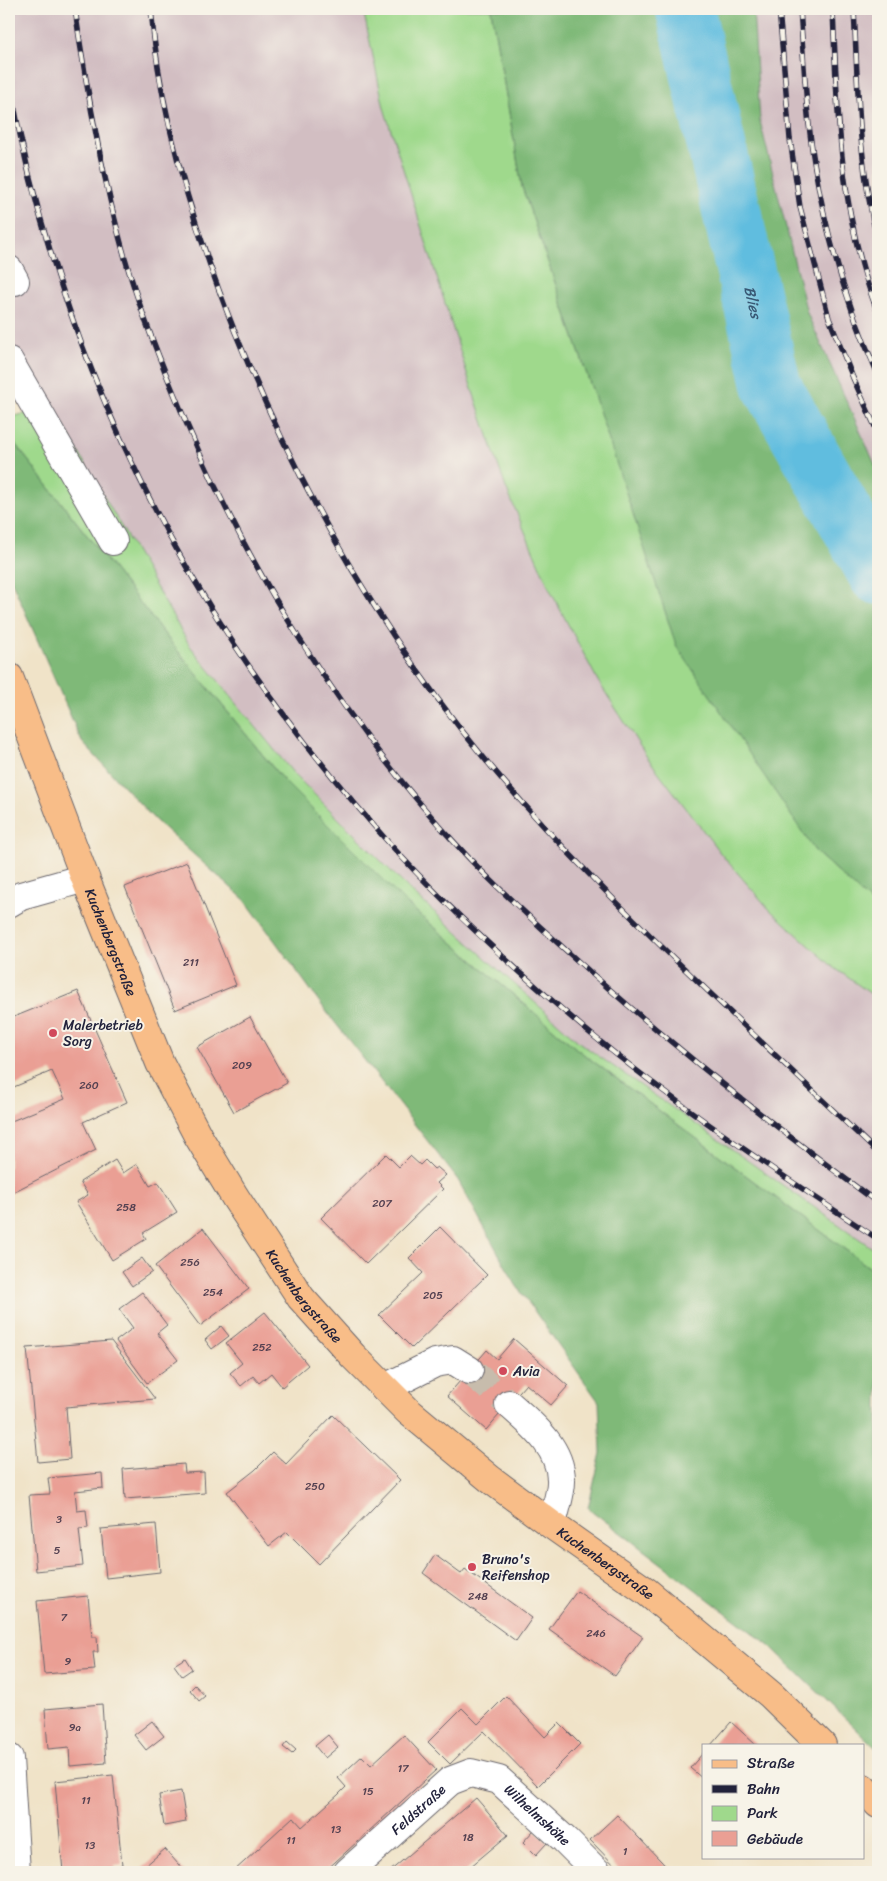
<svg xmlns="http://www.w3.org/2000/svg" width="887" height="1881" font-family="Sriracha,sans-serif">
<rect width="100%" height="100%" fill="#f7f3e8"/>
<filter id="ink" filterUnits="userSpaceOnUse"><feTurbulence type="fractalNoise" baseFrequency=".02" numOctaves="2"/><feDisplacementMap in="SourceGraphic" scale="10" xChannelSelector="R" yChannelSelector="G"/><feConvolveMatrix kernelMatrix="1 2 1 2 8 2 1 2 1" color-interpolation-filters="sRGB"/></filter>
<filter id="wash" filterUnits="userSpaceOnUse"><feTurbulence type="fractalNoise" baseFrequency=".0096" numOctaves="4" result="noise"/><feDisplacementMap in="SourceGraphic" scale="20" xChannelSelector="R" yChannelSelector="G"/><feGaussianBlur stdDeviation="1.12" result="paint"/><feColorMatrix in="noise" values="0 0 0 0 0 0 0 0 0 0 0 0 0 0 0 0 0 1.4 0 .05"/><feComposite in="paint" operator="in"/></filter>
<g filter="url(#wash)">
<rect width="100%" height="100%" fill="#f0e3c8"/>
<path fill="#d2bec2" d="M9 9H363L384 108 506 488 551 592 598 681 647 757 721 854 770 910 832 966 878 999V1252L580 1043 411 891 294 774 190 646 53 408 9 343Z
M753 9H878V471L807 313 760 121Z"/>
<path fill="#9fd98c" stroke="#607e64" d="M363 9H491L522 187 593 392 815 851 878 909V999L832 966 770 910 721 854 647 757 598 681 551 592 506 488 470 383 384 108Z
M53 408 190 646 294 774 411 891 580 1043 878 1252V1274L578 1050 406 903 284 781 173 645 9 436V417Z"/>
<path fill="#7fb978" stroke="#506e5a" d="M491 9H753L760 121 807 313 878 471V909L815 851 676 645 593 392 522 187Z
M9 436 173 645 284 781 406 903 578 1050 878 1274V1750L770 1646 588 1508 601 1453 599 1402 516 1285 458 1180 326 1011 245 900 155 820 82 742 9 575Z"/>
<g fill="none" stroke-linecap="round" stroke-linejoin="round">
<path stroke="#61bddf" stroke-width="59" id="s1" d="M685 9 772 386 878 575"/>
</g>
<g id="blocks">
<path fill="#ea9f94" d="M187 862 236 985 175 1010 125 887Z
M78 991 127 1102 83 1122 96 1150 9 1194V1122L65 1099 52 1071 9 1089V1019Z
M250 1017 287 1083 234 1112 197 1047Z
M386 1154 399 1167 410 1156 420 1165 425 1160 434 1169 437 1167 446 1175 437 1183 443 1189 366 1264 321 1218Z
M115 1160 123 1173 137 1164 150 1186 158 1182 177 1212 143 1233 146 1239 112 1260 76 1202 88 1195 80 1182Z
M440 1227 487 1275 412 1348 379 1315 423 1273 409 1258Z
M203 1228 249 1289 200 1326 155 1266Z
M142 1258 152 1272 132 1286 122 1272Z
M142 1292 167 1325 157 1333 178 1360 147 1383 116 1341 133 1328 119 1309Z
M265 1312 308 1365 282 1387 271 1373 259 1383 253 1376 241 1386 230 1373 242 1363 226 1343Z
M221 1326 229 1336 212 1349 205 1340Z
M514 1339 568 1386 551 1405 526 1384 486 1430 447 1396 487 1350 497 1359Z
M111 1341 155 1399 66 1407 70 1459 38 1462 27 1348Z
M333 1415 400 1480 319 1564 287 1532 269 1546 227 1492 255 1470 273 1452 286 1464Z
M184 1464 185 1473 204 1472 205 1493 125 1499 123 1469Z
M102 1473 103 1488 75 1491 77 1511 86 1510 88 1528 79 1529 83 1566 36 1571 29 1495 50 1494 48 1478Z
M156 1524 160 1572 106 1578 101 1529Z
M435 1555 461 1574 465 1569 532 1618 516 1641 423 1573Z
M577 1591 643 1637 615 1676 549 1629Z
M88 1596 92 1637H97L98 1652H93L95 1670 44 1674 37 1601Z
M185 1658 192 1669 182 1676 174 1665Z
M195 1685 205 1696 199 1701 190 1690Z
M506 1696 545 1737 559 1723 580 1744 538 1786 484 1731 450 1764 428 1742 462 1708 478 1724Z
M102 1704 106 1763 70 1766 69 1747 48 1749 45 1709Z
M152 1721 164 1736 146 1750 134 1735Z
M731 1722 756 1745H711Z
M328 1735 338 1747 325 1758 315 1746Z
M404 1735 436 1770 324 1872H233L293 1817 302 1827 338 1795 346 1787 338 1778 362 1756 371 1765Z
M287 1742 296 1750 292 1754 283 1747Z
M703 1753V1779L690 1768Z
M113 1775 122 1865 115 1866 116 1872H63L55 1781Z
M181 1791 186 1822 164 1826 159 1795Z
M476 1798 508 1835 464 1872H389Z
M617 1815 661 1861 671 1872H621L590 1840Z
M534 1830 547 1843 536 1855 523 1842Z
M165 1849 185 1872H138Z"/>
</g>
</g>
<g filter="url(#ink)">
<use href="#blocks" fill-opacity="0" stroke="#6a666c" stroke-width="1"/>
<g fill="none" stroke-linecap="round" stroke-linejoin="round">
<path stroke="#c7bcac" stroke-width="28" stroke-dasharray="28 14" stroke-linecap="butt" d="M469 1370 509 1404"/>
<defs>
<g id="minor">
<path d="M9 270 15 281"/>
<path d="M9 361 113 541"/>
<path d="M9 903 21 896 85 878"/>
<path d="M385 1388 435 1363 453 1360 469 1370"/>
<path d="M509 1404C531 1424 560 1446 561 1479 562 1492 554 1512 552 1525"/>
<path d="M9 1758 16 1872"/>
<path id="s2" d="M348 1872 450 1781 471 1773 499 1780 565 1840 597 1872"/>
</g>
<g id="major">
<path id="s3" d="M9 677 85 878 160 1063 198 1136 235 1197 301 1298 353 1356 408 1411 490 1479 552 1525 647 1592 771 1695 822 1745"/>
<path d="M863 1788 878 1804"/>
</g>
</defs>
<use href="#minor" stroke="#6a666c" stroke-width="30"/>
<use href="#major" stroke="#6a666c" stroke-width="30"/>
<use href="#minor" stroke="#fff" stroke-width="28"/>
<use href="#major" stroke="#f8bd88" stroke-width="28"/>
<defs>
<path id="rail" d="M75 9C87 93 102 176 125 258 138 303 155 348 173 391 242 562 341 722 467 856 499 890 535 922 570 954 668 1043 772 1125 878 1203
M151 9C160 119 194 229 235 332 297 485 379 631 484 758 554 842 632 919 711 994 767 1047 822 1100 878 1153
M779 9 790 139 800 207 829 318 853 378 878 433
M800 9C804 62 806 115 815 168 827 238 848 309 878 374
M833 9C837 112 840 216 878 313
M854 9C858 87 858 165 878 241
M9 79C44 277 121 472 232 641 279 712 332 779 389 843 449 910 517 971 585 1029 677 1106 778 1173 878 1239"/>
</defs>
<use href="#rail" stroke="#22223b" stroke-width="5.5"/>
<use href="#rail" stroke="#f7f3e8" stroke-width="4" stroke-dasharray="11" stroke-linecap="butt"/>
</g>
</g>
<g fill="#d1495b" stroke="#f7f3e8" stroke-width="2">
<circle cx="53" cy="1033" r="5"/>
<circle cx="503" cy="1371" r="5"/>
<circle cx="472" cy="1567" r="5"/>
</g>
<g text-anchor="middle" stroke-width="4" stroke-linejoin="round" paint-order="stroke">
<g font-size="11" fill="#544151">
<text x="191" y="966">211</text>
<text x="242" y="1069">209</text>
<text x="89" y="1089">260</text>
<text x="382" y="1207">207</text>
<text x="126" y="1211">258</text>
<text x="190" y="1266">256</text>
<text x="213" y="1296">254</text>
<text x="433" y="1299">205</text>
<text x="262" y="1351">252</text>
<text x="315" y="1490">250</text>
<text x="59" y="1523">3</text>
<text x="57" y="1554">5</text>
<text x="478" y="1600">248</text>
<text x="64" y="1621">7</text>
<text x="596" y="1637">246</text>
<text x="68" y="1665">9</text>
<text x="75" y="1731">9a</text>
<text x="403" y="1772">17</text>
<text x="368" y="1795">15</text>
<text x="86" y="1804">11</text>
<text x="336" y="1833">13</text>
<text x="468" y="1841">18</text>
<text x="291" y="1844">11</text>
<text x="90" y="1849">13</text>
<text x="625" y="1855">1</text>
</g>
<g font-size="14" fill="#22223b" stroke="#f7f3e8">
<text dy="5" stroke="none"><textPath href="#s3" startOffset="284">Kuchenbergstraße</textPath></text>
<text dy="5" stroke="none"><textPath href="#s3" startOffset="689">Kuchenbergstraße</textPath></text>
<text dy="5" stroke="none"><textPath href="#s3" startOffset="1094">Kuchenbergstraße</textPath></text>
<text dy="5" stroke="none"><textPath href="#s2" startOffset="94">Feldstraße</textPath></text>
<text dy="5" stroke="none"><textPath href="#s2" startOffset="240">Wilhelmshöhe</textPath></text>
</g>
<g font-size="14" fill="#22223b" stroke="#f7f3e8" text-anchor="start">
<text x="63" y="1030">Malerbetrieb<tspan x="63" dy="16">Sorg</tspan></text>
<text x="513" y="1376">Avia</text>
<text x="482" y="1564">Bruno's<tspan x="482" dy="16">Reifenshop</tspan></text>
</g>
<g font-size="15" font-style="italic" fill="#385874" stroke="#f7f3e8">
<text dy="5" stroke="none"><textPath href="#s1" startOffset="301">Blies</textPath></text>
</g>
</g>
<rect width="887" height="1881" fill="none" stroke="#f7f3e8" stroke-width="30"/>
<rect x="702" y="1744" width="162" height="115" fill="#f7f3e8" stroke="#a29fa3"/>
<rect x="712" y="1760" width="25" height="8" fill="#f8bd88" stroke="#a29fa3"/>
<text x="747" y="1768" font-size="15" fill="#22223b">Straße</text>
<rect x="712" y="1785" width="25" height="8" fill="#22223b" stroke="#a29fa3"/>
<text x="747" y="1794" font-size="15" fill="#22223b">Bahn</text>
<rect x="712" y="1806" width="25" height="15" fill="#9fd98c" stroke="#a29fa3"/>
<text x="747" y="1818" font-size="15" fill="#22223b">Park</text>
<rect x="712" y="1831" width="25" height="15" fill="#ea9f94" stroke="#a29fa3"/>
<text x="747" y="1844" font-size="15" fill="#22223b">Gebäude</text>
</svg>
